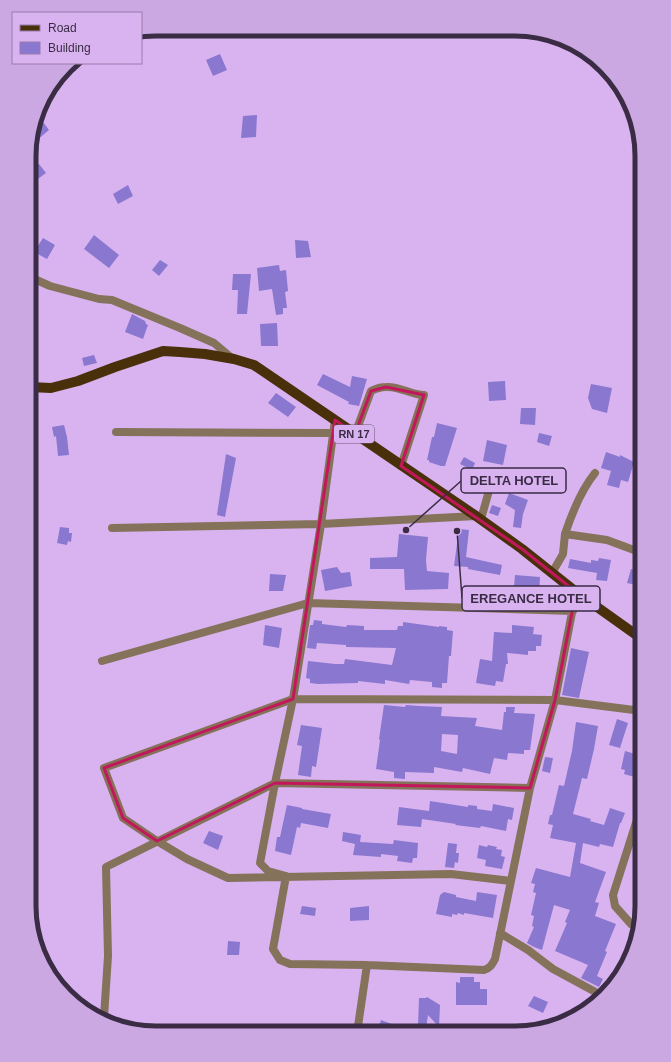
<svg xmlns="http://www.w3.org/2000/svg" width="671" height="1062" font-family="Arial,sans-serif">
<rect width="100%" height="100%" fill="#d9b3f0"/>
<path fill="#8a77cf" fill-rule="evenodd" d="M220 54 227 70 213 76 206 60Z
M257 115 256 137 241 138 243 116Z
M41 119 49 130 37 140 32 133 34 125Z
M39 164 46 173 35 181 30 173V170Z
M128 185 133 196 118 204 113 194Z
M94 235 119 255 109 268 84 249Z
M43 238 55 245 47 259 34 252Z
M295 240 308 241 311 257 296 258Z
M160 260 168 265 159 276 152 270Z
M279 265 280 271 286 270 288 291 285 292 287 308H283V314L276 315 272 289 259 291 257 268Z
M233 274H251L247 314H237L238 290H232Z
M132 314 145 321 146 324 148 325 143 339 125 332Z
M277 323 278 346H261L260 324Z
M94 355 97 363 84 366 82 358Z
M323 374 350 387 352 376 367 379 359 406 348 404 349 402 317 385Z
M505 381 506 400 489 401 488 382Z
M591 384 612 388 607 413 592 409 588 398Z
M276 393 296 407 288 417 268 403Z
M521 408H536L535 425 520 424Z
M437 423 457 428 445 466H441L429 462V460H427L432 437H434Z
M64 425 67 437 69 455 58 456 56 436 54 437 52 427Z
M539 433 552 436 549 446 537 442Z
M487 440 507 445 503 465 483 461Z
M606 452 620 457V455L634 462 628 482 621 480 619 488 607 485 611 471 601 468Z
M226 454 236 458 225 517 217 515Z
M464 457 475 463 472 470 460 464Z
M509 493 528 500 523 514 521 528 513 527 515 510 505 504Z
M492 505 501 508 498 516 489 513Z
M60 527 69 528V533H72L71 542 68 541 67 545 57 543Z
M459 529 469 530 466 557 502 565 500 575 468 569V567L454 566Z
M399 534 428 537 426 560 427 571 449 573 448 589 405 590 404 569H370V558L397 557Z
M599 558 611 560 607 581 596 580 597 573 568 568 570 559 591 563V560L598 561Z
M337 567 341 573 350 572 352 586 325 591 321 570Z
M631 569 640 571 636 585 627 583Z
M270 574 286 575 283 591H269Z
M515 575 540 577 539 595 531 594V601L513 600Z
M314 620 322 621V624L346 627 347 625 364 626V630H397L398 626H403V622L439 627V626L447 627V630L453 631 451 656H449L447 683H442V688L432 687V682L410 680 409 684 385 680V684L358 681V683L318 684 310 683V679L306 678 308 661 335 664H344L345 659 392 665 396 648 346 647V645L317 643 316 649 307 648 310 625H313Z
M265 625 282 628 279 648 263 645Z
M512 625 534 627 533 634 542 635 541 646H536V651H528V655L507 653 508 664H506L503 682 496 681 495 686 476 683 480 659 492 661 494 632 512 633Z
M571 648 589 652 579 698 562 695Z
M384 705 405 707 406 705 419 706 442 707 441 716 477 718 475 726 502 730 504 712H506V707H515L514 713 535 714 530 750H524V754L508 753 507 760 494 758 490 774 463 768 462 772 434 767V773L405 772V779L394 778V772L376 769 380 740 379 739ZM442 734 458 735 457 754 441 751Z
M617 719 628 723 620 748 609 745Z
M576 722 598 726 594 749 587 779 582 778 573 814 591 819 590 821 604 825 610 808 625 813 621 823H620L613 847 600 844 599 847 583 843 580 863 606 872 595 902 599 903 595 916 616 924 605 951 607 952 597 976 603 979 599 987 581 978 588 965 555 951 567 923 565 922 570 910 554 905 542 950 534 947 527 943 534 927 532 926 534 916 531 915 536 893 533 892 535 884 531 883 536 868 570 877 576 843 550 838 553 825 548 824 550 815H552L559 785 564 786 572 751Z
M301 725 322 728 316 767 312 766 311 777 298 775 302 746 297 745Z
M625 751 642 756V769L640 768 638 778 624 774 625 770 621 769Z
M545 757 553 758 550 773 542 771Z
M430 801 468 807V805L477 806V809L492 811 493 804 514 808 512 820 508 819 506 831 481 826 480 828 455 825 456 824 422 819 421 827 397 825 399 807 429 811Z
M287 805 302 808V809L331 814 328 828 301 823 300 828 297 827 291 855 275 851 277 837H280Z
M209 831 223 836 218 850 203 843Z
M343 832 361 835 360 842 393 844 394 840 418 843 417 858H413L412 863 397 861 398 856 381 854V857L353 855 355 844 342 841Z
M448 843 457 844 456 853H459L458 863 455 862 454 868 445 867Z
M479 845 487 847 488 845 497 847 496 849 502 850 501 856 505 857 502 869 485 866 486 860 477 858Z
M444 892 456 895V897L476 901 477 892 497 895 493 918 464 913V915L458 913 457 915 452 914V917L436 914 440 895Z
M302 906 316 908 315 916 300 914Z
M369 906V920L350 921V908Z
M228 941 240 942 239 955H227Z
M460 977H474V982H480V989H487V1005H456V982L460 983Z
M534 996 548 1002 543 1013 528 1006Z
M427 997 440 1005 439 1027 428 1015 426 1028 418 1026 419 998H426Z
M381 1020 397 1026 395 1033H377Z"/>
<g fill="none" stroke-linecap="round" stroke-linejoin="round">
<path stroke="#85725a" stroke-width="8" d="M30 277 50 286 99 299 112 300 180 328 214 343 233 359
M335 420 321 524 293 699 275 783 260 863 268 871 286 876 273 949 280 960 290 964 367 965 484 970C490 968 492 965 495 959L530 788 555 700 576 592
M116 432 333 433
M355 434 371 391C375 389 381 387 386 387 400 386 411 395 424 395L401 466
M481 519 494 473
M112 528 321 524 476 516
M565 534C572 513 581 490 595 473
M552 573 563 554 565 534 607 540 642 553
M102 661 308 603 573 611
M511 881 451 874 228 878 187 859 157 841 123 818 104 768 293 699 555 700 642 711
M639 927 631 924 615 906 613 895 642 804
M500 933 528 950 553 969 601 995
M104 1017 108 956 106 867 275 783 530 788
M357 1033 367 965"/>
<path stroke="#4a300a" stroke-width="10" d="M30 387 51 388 78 381 115 367 163 351 180 352 205 354 234 359 254 365 476 516 522 549 576 592 642 639"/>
</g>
<path fill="none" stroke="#c2185b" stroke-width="3" stroke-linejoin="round" d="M386 387 424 395 401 466 522 549 576 592 555 700 530 788 275 783 157 841 123 818 104 768 293 699 335 420 355 434 371 391Z"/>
<g text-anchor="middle" stroke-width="3.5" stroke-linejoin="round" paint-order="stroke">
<rect fill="#d9b3f0" stroke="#6a5478" stroke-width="1" x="334" y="425" width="40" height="18" rx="3"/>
<g font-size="11" font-weight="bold" fill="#3b2c45">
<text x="354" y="438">RN 17</text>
</g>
</g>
<path d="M0 0H671V1062H0ZM156 36H515A120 120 0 0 1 635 156V906A120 120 0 0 1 515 1026H156A120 120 0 0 1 36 906V156A120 120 0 0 1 156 36Z" fill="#cca8e2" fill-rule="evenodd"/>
<path fill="none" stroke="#3b2c45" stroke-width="5" d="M156 36H515A120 120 0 0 1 635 156V906A120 120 0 0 1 515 1026H156A120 120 0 0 1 36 906V156A120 120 0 0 1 156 36Z"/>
<path fill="none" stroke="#3b2c45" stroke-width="1.5" d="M406 530L461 481M457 531L462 598"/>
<g fill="#3b2c45" stroke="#d9b3f0" stroke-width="1.5">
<circle cx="406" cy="530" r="4"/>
<circle cx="457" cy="531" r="4"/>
</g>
<g fill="#d9b3f0" stroke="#3b2c45" stroke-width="1.5">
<rect x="461" y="468" width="105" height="25" rx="4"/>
<rect x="462" y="586" width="138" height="25" rx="4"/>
</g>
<g font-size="13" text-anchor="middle" font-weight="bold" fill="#3b2c45">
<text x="514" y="485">DELTA HOTEL</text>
<text x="531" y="603">EREGANCE HOTEL</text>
</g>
<rect x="12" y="12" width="130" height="52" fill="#d9b3f0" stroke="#9a7dac"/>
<rect x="20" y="25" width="20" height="6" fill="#4a300a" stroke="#9a7dac"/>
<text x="48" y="32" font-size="12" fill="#3b2c45">Road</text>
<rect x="20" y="42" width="20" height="12" fill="#8a77cf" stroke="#9a7dac"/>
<text x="48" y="52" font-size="12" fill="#3b2c45">Building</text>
</svg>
